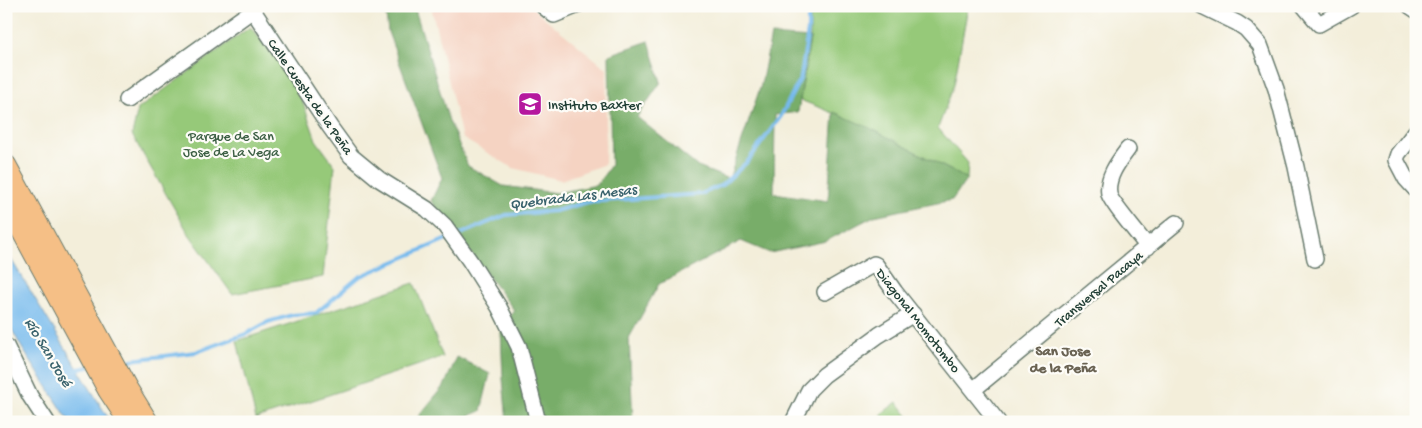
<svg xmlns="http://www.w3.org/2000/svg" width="1422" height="428" font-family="'Gochi Hand',sans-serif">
<rect width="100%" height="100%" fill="#fdfcf7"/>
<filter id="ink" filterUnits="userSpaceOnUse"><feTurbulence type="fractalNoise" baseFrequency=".02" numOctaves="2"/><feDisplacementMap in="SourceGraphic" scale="10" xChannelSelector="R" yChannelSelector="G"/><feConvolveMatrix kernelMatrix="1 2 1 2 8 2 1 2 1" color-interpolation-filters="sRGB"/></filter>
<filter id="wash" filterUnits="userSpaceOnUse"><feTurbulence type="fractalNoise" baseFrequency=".0096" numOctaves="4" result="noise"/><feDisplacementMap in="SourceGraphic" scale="20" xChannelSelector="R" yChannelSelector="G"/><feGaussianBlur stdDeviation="1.12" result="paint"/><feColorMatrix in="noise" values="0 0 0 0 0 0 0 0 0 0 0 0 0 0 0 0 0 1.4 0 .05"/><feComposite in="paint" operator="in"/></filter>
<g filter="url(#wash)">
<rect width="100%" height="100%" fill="#f3eeda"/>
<path fill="#f5d3c2" d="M431 6H530L607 69 605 164 561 180 513 168 462 138Z"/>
<path fill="#96c979" stroke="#5a8356" d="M810 6H968L954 85 938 128 968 163 967 179C912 150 858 121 800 100L810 38Z
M250 27 295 80 316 140 335 166 323 277 232 294 189 234 132 135 138 109Z
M414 283 443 357 256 419 237 341Z
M897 402 913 422H887L881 414Z"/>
<path fill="#78ad69" stroke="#4c754e" d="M385 6H414L449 121 468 166 503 186 556 193 597 185 611 165 609 55 649 41 661 82 637 117 698 167 729 179 761 85 771 35 810 38 798 112 775 115 774 193 828 201 834 112 874 130 967 179 952 200 874 216 826 241 770 253 741 241 659 284 629 338 633 422H507L503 379 501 332 514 310 431 201 442 178 388 32Z
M457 357 490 374 481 411 455 422H414L445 384Z"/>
<path fill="#76baed" stroke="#4a7c90" d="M6 251 110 421 111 422H70L22 348 6 319Z"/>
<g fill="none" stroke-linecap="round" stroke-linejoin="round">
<path stroke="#76baed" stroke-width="4" d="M456 236 506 215 555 211 588 202 701 194 722 185 748 161 781 116 801 77 808 30V6
M131 360 196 352 246 334 268 322 292 315 316 313 359 277 449 238
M73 370 89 367"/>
</g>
</g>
<g filter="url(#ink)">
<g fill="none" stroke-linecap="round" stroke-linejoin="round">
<defs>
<path id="minor" d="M250 6 330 127 351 156 379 179 427 209 445 226 470 261 499 307 519 347 538 422
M543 6 554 15 576 6
M1202 6 1237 23 1246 29 1260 45 1276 89 1296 167 1315 259
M1304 6 1319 24 1351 6
M1410 6 1416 10
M127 100 253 10
M1416 131 1398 154 1396 160 1406 179 1416 190
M1128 149C1119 161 1106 177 1109 194 1110 201 1141 238 1148 247
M825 292 874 264 876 265 895 292 998 422
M6 346 30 396 47 422
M973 390 1176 223
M793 422 809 390 824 375 879 335 913 314"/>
<path id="major" d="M6 165 127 388 148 422
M6 202 108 390 129 422"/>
</defs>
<use href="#minor" stroke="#697b6e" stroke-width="18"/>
<use href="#major" stroke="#697b6e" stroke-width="22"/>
<use href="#minor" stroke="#fff" stroke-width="15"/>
<use href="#major" stroke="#f5bf86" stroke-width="20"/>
</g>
</g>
<defs>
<symbol id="school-square" viewBox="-11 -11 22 22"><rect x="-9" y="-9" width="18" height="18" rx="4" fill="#b5179e" stroke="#fdfcf7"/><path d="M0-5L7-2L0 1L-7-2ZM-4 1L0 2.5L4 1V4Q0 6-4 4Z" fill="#fff"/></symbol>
</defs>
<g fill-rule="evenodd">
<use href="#school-square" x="516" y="90" width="28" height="28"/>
</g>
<g text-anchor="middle" stroke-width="4.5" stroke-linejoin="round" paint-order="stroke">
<g font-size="14" fill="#1f3d34" stroke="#fdfcf7">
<text transform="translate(311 96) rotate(55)" y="5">Calle Cuesta de la Peña</text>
<text transform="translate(1098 288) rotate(-40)" y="5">Transversal Pacaya</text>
<text transform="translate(919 320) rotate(52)" y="5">Diagonal Momotombo</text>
</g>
<g font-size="14" fill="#1f3d34" stroke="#fdfcf7" text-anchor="start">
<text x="548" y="109">Instituto Baxter</text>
</g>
<g font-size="14" fill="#3d6045" stroke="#fdfcf7">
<text x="231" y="140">Parque de San<tspan x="231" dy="16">Jose de La Vega</tspan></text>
</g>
<g font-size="15" font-style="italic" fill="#39626c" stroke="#fdfcf7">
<text transform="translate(573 196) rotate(-7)" y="5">Quebrada Las Mesas</text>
<text transform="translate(49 352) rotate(59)" y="5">Río San José</text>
</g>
<g font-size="15" font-weight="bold" fill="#6a6353" stroke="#fdfcf7">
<text x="1063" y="355">San Jose<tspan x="1063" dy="17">de la Peña</tspan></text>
</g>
</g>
<rect width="1422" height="428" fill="none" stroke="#fdfcf7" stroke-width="25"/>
</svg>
